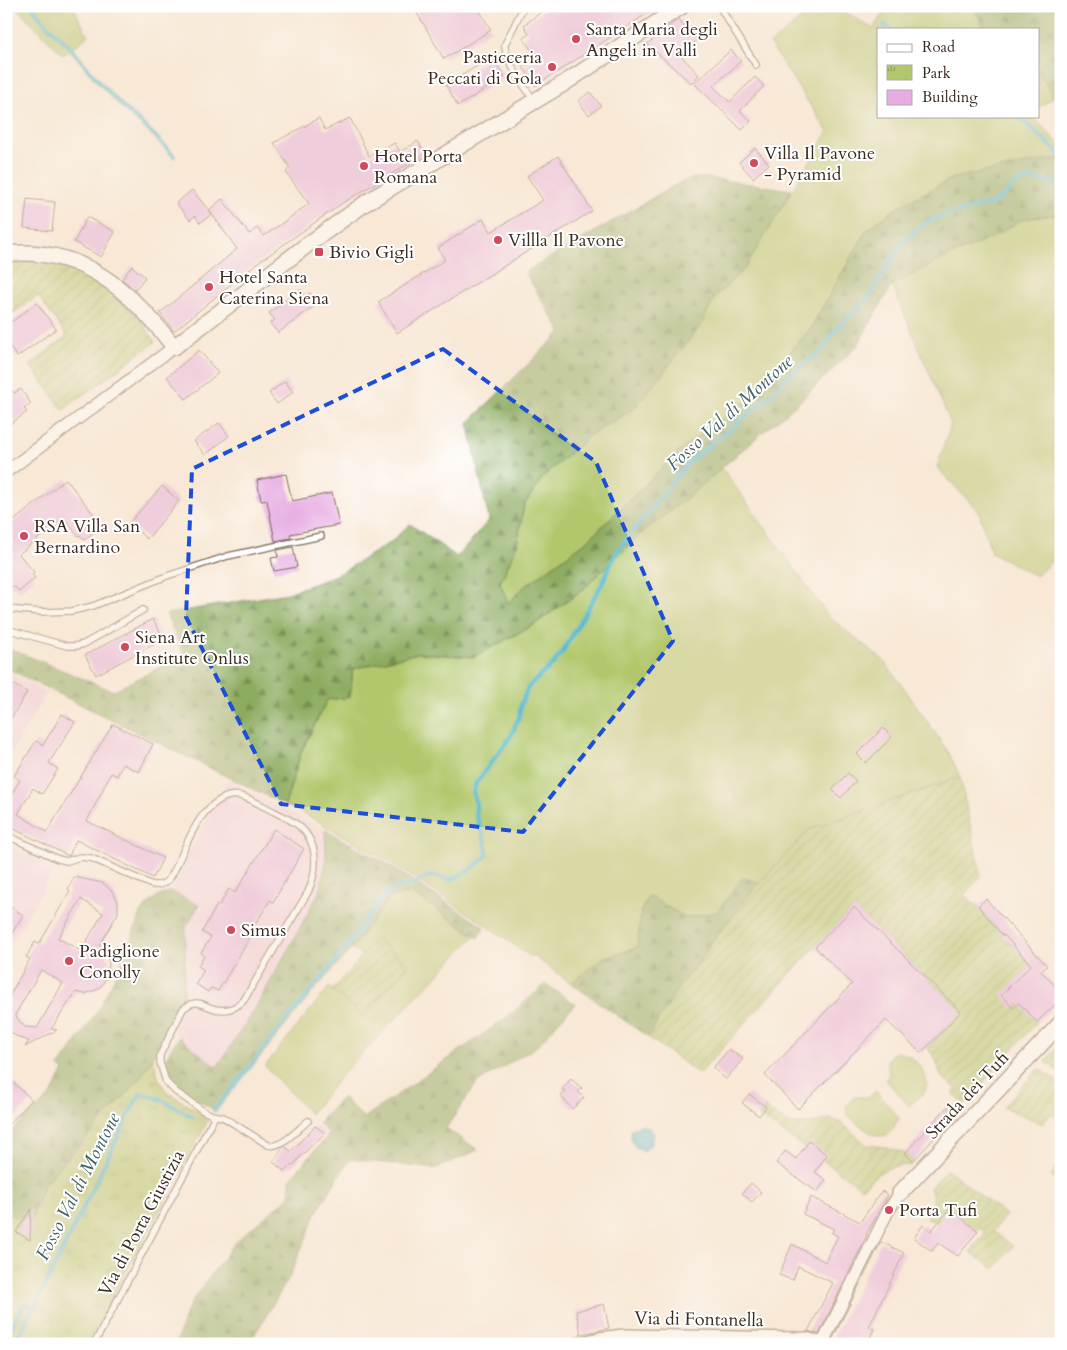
<svg xmlns="http://www.w3.org/2000/svg" width="1067" height="1350" font-family="Cardo,serif">
<defs>
<pattern id="forest-firs" width="22" height="20" patternUnits="userSpaceOnUse" patternTransform="scale(1.25)"><rect width="22" height="20" fill="#8dac60"/><path d="M5 1l3.5 6h-7zM16 11l3.5 6h-7z" fill="#748c4f"/></pattern>
<pattern id="park-tufts" width="24" height="20" patternUnits="userSpaceOnUse" patternTransform="scale(1.25)"><rect width="24" height="20" fill="#b2c76c"/><path d="M3 7l-1-3M5 7V3M7 7l1-3M15 17l-1-3M17 17v-4M19 17l1-3" fill="none" stroke="#92a258"/></pattern>
<pattern id="garden-furrows" width="10" height="10" patternUnits="userSpaceOnUse" patternTransform="scale(1.25)"><rect width="10" height="10" fill="#b2c76c"/><path d="M-1 1l2-2M0 10L10 0M9 11l2-2" fill="none" stroke="#92a258"/></pattern>
<pattern id="water-ripples" width="26" height="14" patternUnits="userSpaceOnUse" patternTransform="scale(1.25)"><rect width="26" height="14" fill="#49b5c7"/><path d="M2 4q2-2 4 0t4 0M15 11q2-2 4 0t4 0" fill="none" stroke="#3e93a1"/></pattern>
</defs>
<rect width="100%" height="100%" fill="#fff"/>
<filter id="ink" filterUnits="userSpaceOnUse"><feTurbulence type="fractalNoise" baseFrequency=".02" numOctaves="2"/><feDisplacementMap in="SourceGraphic" scale="10" xChannelSelector="R" yChannelSelector="G"/><feConvolveMatrix kernelMatrix="1 2 1 2 8 2 1 2 1" color-interpolation-filters="sRGB"/></filter>
<filter id="wash" filterUnits="userSpaceOnUse"><feTurbulence type="fractalNoise" baseFrequency=".0096" numOctaves="4" result="noise"/><feDisplacementMap in="SourceGraphic" scale="20" xChannelSelector="R" yChannelSelector="G"/><feGaussianBlur stdDeviation="1.12" result="paint"/><feColorMatrix in="noise" values="0 0 0 0 0 0 0 0 0 0 0 0 0 0 0 0 0 1.4 0 .05"/><feComposite in="paint" operator="in"/></filter>
<g filter="url(#wash)">
<rect width="100%" height="100%" fill="#f8e8d6"/>
<path fill="#f2cfe1" d="M6 672 47 692 6 761Z
M227 780 325 830 326 862 320 890 293 941 253 1012 217 1067 179 1037 170 1027 180 1006 184 992 186 927 199 905 170 891Z
M6 843 55 868 6 953Z"/>
<path fill="#b2c76c" stroke="#767845" d="M15 6H73L88 36 63 55Z
M817 6H836L873 29 889 6H973L985 29H878V116H1032L1061 146V157L1034 163 898 207 867 230 810 329 750 398 682 449 586 542 524 587 508 604 500 583 517 545 524 505 544 476 590 435 635 408 701 325 715 297 745 268 828 132 770 44Z
M1038 72 1054 97 1038 108Z
M1061 214V569L1051 562 1036 576 991 552 979 512 937 467 951 424 892 285 951 255 989 239 1023 219Z
M722 468 829 617 882 659 904 688 949 753 960 777 810 829 760 882 742 879 717 912 686 918 649 896 641 911 637 948 603 958 571 983 532 955 530 956 486 925 385 859 323 825 324 824 285 805 301 752 327 700 350 697 353 669 418 653 474 657 535 624 581 591 641 534 688 497Z
M412 893 475 936 345 1071 310 1114 265 1066 329 987 363 1016 408 966 378 939 362 956 352 948 390 897Z
M897 1052C900 1053 905 1054 908 1056 918 1061 930 1078 926 1089 923 1096 914 1101 909 1106L886 1080 889 1073 887 1061 891 1055Z
M876 1091 899 1118C895 1123 893 1131 888 1134 876 1142 856 1122 847 1114L846 1106 854 1097H869Z"/>
<path fill="url(#forest-firs)" stroke="#646b3f" d="M973 6H1061V95L1054 97 1038 72V29H985Z
M1061 157V214L1023 219 989 239 951 255 892 285 857 346 794 407 762 433 688 497 641 534 581 591 535 624 474 657 418 653 353 669 350 697 327 700 301 752 285 805 6 668V647L113 691 184 655 166 614 288 593 324 580 342 572 391 542 410 524 457 557 489 520 468 423 561 332 525 272 668 189 681 182 693 178H705L717 179 792 190 745 268 715 297 701 325 635 408 590 435 544 476 524 505 517 545 500 583 508 603 524 587 586 542 682 449 750 398 810 329 867 230 898 207 953 178Z
M325 830 384 862 484 927 478 938 412 893 390 897 352 948 317 987 216 1111C200 1101 163 1083 166 1061 167 1052 175 1043 179 1037L217 1067 253 1012 295 937 320 890 326 862Z
M742 878 760 882 681 984 648 1037 571 983 603 958 637 948 641 911 649 896 686 918 717 912Z
M170 891 199 905 186 927 184 992 180 1006 170 1027 140 1079 44 1184 32 1219 6 1215V1136L51 1095 64 1070 59 1067 97 1012 119 969 141 913 147 905 155 898Z
M546 984 575 1004 536 1047 477 1083 446 1128 478 1150 435 1169 350 1159 318 1210 289 1278 255 1334 251 1344H176L186 1312 196 1295 236 1241 290 1196V1179L329 1134 318 1123 343 1097 364 1118 506 1018Z"/>
<path fill="url(#park-tufts)" stroke="#767845" d="M153 1057 158 1077 166 1091 209 1119 87 1344H6V1215L32 1218 44 1184 140 1079Z"/>
<path fill="url(#garden-furrows)" stroke="#767845" d="M21 260C28 261 36 260 44 261 87 268 134 304 155 342L63 410 30 365 67 336 38 296 6 318V262Z
M960 777 981 876 964 895 978 906 1003 936 1014 946 1038 973 1037 1022 964 1104 952 1093 957 1089 941 1076 936 1060 927 1047 961 1011 854 907 802 961 699 1074 648 1037 681 984 699 962 719 933 760 882 810 829Z
M377 939 408 965 363 1017 332 990Z
M1061 1044V1074L1045 1061Z
M1039 1068 1061 1084V1122L1051 1114 1043 1124 1003 1107Z
M766 1107 768 1110 789 1124H806L830 1119 840 1122 867 1145 886 1147 905 1153 913 1161 909 1166C888 1163 876 1175 862 1188L759 1116Z
M1061 1159V1183L1051 1177Z
M947 1169 1006 1215 993 1231 1013 1246 994 1269 970 1252 985 1233 980 1228 978 1231 950 1237 934 1220 926 1218C934 1208 935 1200 930 1188Z"/>
<path fill="url(#water-ripples)" stroke="#427072" d="M641 1125 649 1128 653 1133C652 1142 652 1146 643 1151L636 1148 631 1141V1129Z"/>
<g fill="none" stroke-linecap="round" stroke-linejoin="round">
<path stroke="#49b5c7" stroke-width="4.5" d="M32 6 47 25 69 46 99 82 124 108 152 133 174 156
M884 25 891 29
M1018 116 1061 155
M419 881 429 876H436L448 880 457 877 471 869 486 857 487 852 485 840 476 815V803L473 793 476 783 511 736 519 717 521 704 528 687 553 664 561 654 602 584 610 565 621 546 687 464 769 397 786 378 822 350 836 329 856 311 869 297 898 249 911 235 925 223 942 216 993 203 1003 197 1016 183 1025 180 1036 179 1054 183 1061 182
M214 1110 245 1073 262 1050 337 959 382 898 390 890 417 883
M6 1333 8 1334 24 1304 33 1307
M14 1344 40 1296 133 1106 140 1094 151 1096 160 1099 193 1117"/>
</g>
<g id="blocks">
<path fill="#e7ade3" fill-rule="evenodd" d="M413 6H477L491 30 444 59Z
M542 6H659L535 86 523 67 537 59 523 38 529 34 524 25 544 10Z
M679 19 697 40 682 57 699 75 691 83 647 44Z
M731 50 741 61 713 86 730 102 755 77 764 86 740 111 751 121 742 130 694 83Z
M492 57 505 77 458 106 446 85Z
M590 92 601 106 589 115 578 101Z
M319 118 325 130 350 118 369 156 395 143 400 152 418 141 425 154 344 202 263 259H262L174 331 160 313 237 249 209 210 222 199 249 234 257 228 264 236 309 204 286 172 290 168 274 143Z
M755 148 769 164 753 178 739 162Z
M558 156 592 211 397 333 378 302 445 260 438 248 483 219 491 232 543 200 527 176Z
M192 190 212 214 200 223 195 216 190 220 176 203Z
M27 199 55 202 52 231 24 228Z
M87 217 115 232 101 257 74 242Z
M132 266 145 277 135 290 122 279Z
M300 290 305 296 310 293 318 303 278 333 270 323 275 320 269 313Z
M37 303 56 329 17 357 6 341V326Z
M199 350 218 373 186 399 167 377Z
M285 381 293 392 277 404 269 393Z
M6 383 14 393 21 389 31 404 24 409 27 412 6 427Z
M219 423 229 436 205 455 194 441Z
M286 474 292 501 332 493 339 525 290 534 291 538 275 541 267 500 261 501 257 480Z
M66 479 98 520 96 522 100 527 84 540 80 535 78 536 64 518 19 554 34 572 32 574 35 578 19 592 15 587 13 588 6 580V527Z
M162 486 179 501 147 539 129 523Z
M293 547 297 567 274 571 271 558 278 557 277 550Z
M153 619 164 639 96 675 85 655Z
M6 681 27 692 6 727Z
M62 714 75 722 49 763 58 769 42 794 33 788 18 814 47 832 113 724 153 744 139 772 123 764 117 776 111 773 87 821 163 858 153 878 76 840 69 856 10 827 7 831 6 830V803L20 780 14 776 36 741 43 745Z
M883 728 892 737 866 763 857 754Z
M848 773 856 781 841 798 832 790Z
M274 829 304 849 273 902 270 900 254 926 256 928 218 991 211 988 208 992 196 984 204 970 198 966 204 955 201 953 211 937 202 932 217 905 219 906 229 889 235 893Z
M74 877 103 883 113 892 118 902V913L99 946 104 950 109 962 108 974 102 985 96 990 84 994 76 992 51 1029 57 1030 25 1047 29 1041 20 1038 13 1034 7 1027 6 1029V1002L30 959 26 957 35 942 39 944 70 891 68 889ZM81 899 103 913 81 951 58 938ZM41 970 63 983 37 1028 25 1027 19 1021 15 1015Z
M986 899 1047 966 1041 971 1061 992V999L1037 1022 1019 1003 1013 1008 1001 995 1031 965 1004 935 1003 936 978 906Z
M6 904 23 915 6 943Z
M854 907 961 1012 921 1053 886 1020 798 1109 765 1075 852 984 815 947Z
M729 1049 743 1059 726 1079 713 1068Z
M6 1076 32 1100 6 1127Z
M571 1079 582 1088 578 1092 584 1098 572 1109 561 1096 566 1092 562 1089Z
M749 1094 766 1107 759 1116 742 1103Z
M947 1107 956 1115 913 1161 905 1153Z
M315 1126 325 1133 300 1157 293 1166 292 1165 284 1171 273 1162 284 1146 291 1151Z
M809 1141 827 1155 815 1172 826 1180 817 1192 776 1163 785 1151 796 1159Z
M751 1183 761 1192 752 1202 742 1193Z
M882 1191 888 1195 866 1235H867L819 1334 808 1331 833 1283 798 1266 793 1280 779 1275 792 1244 825 1262 838 1236 832 1233 834 1229 803 1214 811 1197 860 1222Z
M31 1209 30 1240 16 1232Z
M950 1209 978 1231 958 1256 938 1243 932 1251 914 1238 923 1225 931 1231Z
M881 1242 904 1253 869 1327 874 1329 867 1344H830Z
M604 1304 609 1328 581 1334 576 1311Z"/>
</g>
</g>
<g filter="url(#ink)">
<use href="#blocks" fill-opacity="0" stroke="#7d6c5e" stroke-width="1"/>
<g fill="none" stroke-linecap="round" stroke-linejoin="round">
<defs>
<path id="lane" d="M524 6 505 44C503 58 526 88 534 101
M719 6 756 65
M6 609 42 612 72 611 93 606 167 576 228 556 321 536
M6 629 67 646H76L84 644 143 610
M6 835 58 859 67 861 80 857 91 858 150 884C156 886 163 885 168 880 173 875 176 867 179 860 190 837 200 807 226 797 240 792 253 801 265 807 276 813 289 818 299 826 319 843 318 870 308 892L244 1000C234 1011 222 1012 209 1007 205 1005 201 1003 197 1003 192 1002 187 1006 183 1009L160 1055V1063L166 1082 176 1092 202 1110 212 1115 223 1117 268 1145C281 1149 298 1129 308 1121
M94 1344 215 1116"/>
<path id="street" d="M6 472 174 347
M890 1208 900 1193
M576 1344 599 1338 623 1335 799 1338H806L822 1343
M822 1344 888 1211"/>
<path id="secondary" d="M6 254C82 246 131 291 174 347L307 245 367 202 563 84 682 6
M900 1193 1061 1023"/>
</defs>
<use href="#lane" stroke="#7d6c5e" stroke-width="8"/>
<use href="#street" stroke="#7d6c5e" stroke-width="14"/>
<use href="#secondary" stroke="#7d6c5e" stroke-width="18"/>
<use href="#lane" stroke="#fff" stroke-width="5.5"/>
<use href="#street" stroke="#fff" stroke-width="11"/>
<use href="#secondary" stroke="#fff" stroke-width="15"/>
</g>
</g>
<path d="M0 0H1067V1350H0ZM443 349 596 462 673 641 523 832 281 804 186 617 192 469Z" fill="#f8e8d6" fill-opacity=".55" fill-rule="evenodd"/>
<path fill="none" stroke="#1d4ed8" stroke-width="4" stroke-dasharray="10 6" stroke-linejoin="round" d="M443 349 596 462 673 641 523 832 281 804 186 617 192 469Z"/>
<g fill="#d1495b" stroke="#fff" stroke-width="2">
<circle cx="576" cy="39" r="5"/>
<circle cx="552" cy="67" r="5"/>
<circle cx="754" cy="163" r="5"/>
<circle cx="364" cy="166" r="5"/>
<circle cx="498" cy="240" r="5"/>
<rect x="314" y="247" width="10" height="10" rx="2.5"/>
<circle cx="209" cy="287" r="5"/>
<circle cx="24" cy="536" r="5"/>
<circle cx="125" cy="647" r="5"/>
<circle cx="231" cy="930" r="5"/>
<circle cx="69" cy="961" r="5"/>
<circle cx="889" cy="1210" r="5"/>
</g>
<g text-anchor="middle" stroke-width="4" stroke-linejoin="round" paint-order="stroke">
<g font-size="18" fill="#3b2a1e" stroke="#fff" text-anchor="start">
<text x="586" y="35">Santa Maria degli<tspan x="586" dy="21">Angeli in Valli</tspan></text>
<text x="542" y="63" text-anchor="end">Pasticceria<tspan x="542" dy="21">Peccati di Gola</tspan></text>
<text x="764" y="159">Villa Il Pavone<tspan x="764" dy="21">- Pyramid</tspan></text>
<text x="374" y="162">Hotel Porta<tspan x="374" dy="21">Romana</tspan></text>
<text x="508" y="246">Villla Il Pavone</text>
<text x="329" y="258">Bivio Gigli</text>
<text x="219" y="283">Hotel Santa<tspan x="219" dy="21">Caterina Siena</tspan></text>
<text x="34" y="532">RSA Villa San<tspan x="34" dy="21">Bernardino</tspan></text>
<text x="135" y="643">Siena Art<tspan x="135" dy="21">Institute Onlus</tspan></text>
<text x="241" y="936">Simus</text>
<text x="79" y="957">Padiglione<tspan x="79" dy="21">Conolly</tspan></text>
<text x="899" y="1216">Porta Tufi</text>
</g>
<g font-size="18" fill="#3b2a1e" stroke="#fff">
<text transform="translate(967 1095) rotate(-47)" y="6">Strada dei Tufi</text>
<text transform="translate(141 1223) rotate(-62)" y="6">Via di Porta Giustizia</text>
<text transform="translate(699 1319) rotate(1)" y="6">Via di Fontanella</text>
</g>
<g font-size="19" font-style="italic" fill="#416262" stroke="#fff">
<text transform="translate(729 412) rotate(-42)" y="7">Fosso Val di Montone</text>
<text transform="translate(77 1186) rotate(-63)" y="7">Fosso Val di Montone</text>
</g>
</g>
<rect width="1067" height="1350" fill="none" stroke="#fff" stroke-width="25"/>
<rect x="877" y="28" width="162" height="90" fill="#ffffff" stroke="#b1aaa5"/>
<rect x="887" y="44" width="25" height="8" fill="#ffffff" stroke="#b1aaa5"/>
<text x="922" y="52" font-size="15" fill="#3b2a1e">Road</text>
<rect x="887" y="65" width="25" height="15" fill="url(#park-tufts)" stroke="#b1aaa5"/>
<text x="922" y="78" font-size="15" fill="#3b2a1e">Park</text>
<rect x="887" y="90" width="25" height="15" fill="#e7ade3" stroke="#b1aaa5"/>
<text x="922" y="102" font-size="15" fill="#3b2a1e">Building</text>
</svg>
